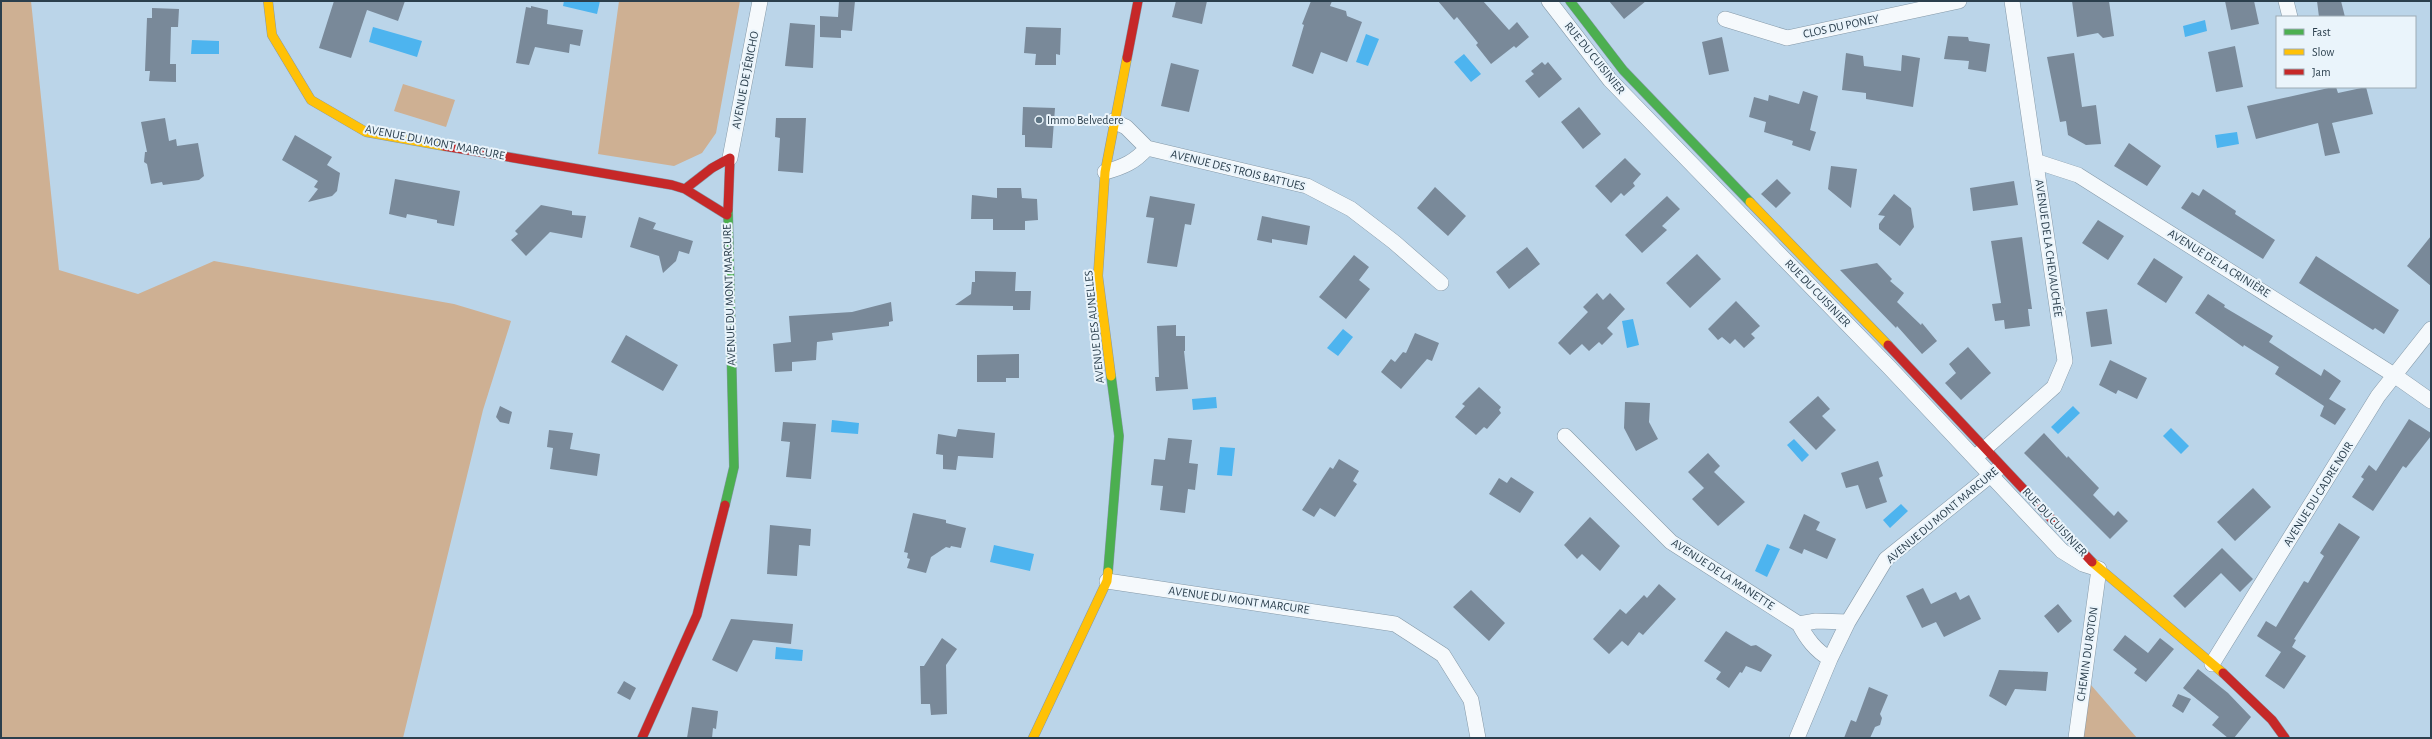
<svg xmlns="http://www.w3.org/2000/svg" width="2432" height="739" font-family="'Alegreya Sans',sans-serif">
<rect width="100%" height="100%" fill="#bbd5e9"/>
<path fill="#ceb093" d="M1 1H31L59 270 138 294 214 261 454 304 511 321 483 410 403 738H1Z
M619 1H740L716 133 702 153 674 166 598 154Z
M403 84 455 100 446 127 394 111Z
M2091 685 2137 738H2079Z"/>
<path fill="#4db4ef" d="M564 1H600L597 14 563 6Z
M2205 20 2207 31 2185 37 2183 26Z
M373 27 422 41 417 57 369 42Z
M1366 34 1379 39 1368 66 1356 62Z
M192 40 219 41V54H191Z
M1464 54 1481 74 1471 82 1454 62Z
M2237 132 2239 144 2217 148 2215 135Z
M1633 319 1639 345 1627 348 1622 321Z
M1343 329 1353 337 1338 356 1327 348Z
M1216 397 1217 408 1193 410 1192 399Z
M2073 406 2080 413 2058 434 2051 427Z
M832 420 859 423 858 434 831 432Z
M2171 428 2189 446 2181 454 2163 436Z
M1794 439 1809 455 1802 462 1787 445Z
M1220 447 1235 448 1232 476 1217 475Z
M1901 504 1908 511 1890 528 1883 520Z
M1767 544 1780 549 1767 577 1755 571Z
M994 545 1034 554 1030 571 990 562Z
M776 647 803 650 802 661 775 659Z"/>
<path fill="#798999" d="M334 1H405L398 21 367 10 351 58 319 48Z
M839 1H855L852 31 841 30V38L820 37V16L838 17Z
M1176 1H1207L1202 24 1172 17Z
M1311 1H1332L1330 6 1346 11 1347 16 1362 22 1347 62 1321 52 1313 74 1292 66 1304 25 1302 24Z
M1438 1H1483L1509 30 1517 22 1529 37 1516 48 1514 46 1491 64 1476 45 1478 43 1457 17 1454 20Z
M1609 1H1646L1624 19Z
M2072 1H2109L2114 36 2103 38 2098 33 2077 37Z
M2225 1H2254L2259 24 2231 30Z
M2317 1H2341L2345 17H2319Z
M531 6 548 10 547 24 583 30 580 46 570 44 569 53 535 47 529 65 516 63 526 7 531 8Z
M152 8 179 9 178 27H171L170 64H176V82L149 81 150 71H145L147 18H152Z
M790 23 815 25 813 68 785 66Z
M1026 27 1061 28 1060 55 1056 54V65H1035L1036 54 1024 53Z
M1948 36 1968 37 1969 41 1990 44 1986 72 1968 69 1969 61 1944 59Z
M1722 37 1729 71 1709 75 1702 42Z
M2235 46 2243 87 2216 92 2208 52Z
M1846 53 1863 56 1864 66 1901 71 1902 55 1920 58 1913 107 1866 99V93L1842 90Z
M2074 53 2082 107 2096 105 2101 144 2086 145 2068 135 2066 121 2060 122 2047 57Z
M1542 62 1545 65 1548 62 1562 79 1539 98 1525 81 1534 74 1531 71Z
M1171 63 1199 70 1189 112 1161 106Z
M2333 87H2336L2338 93 2366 87 2373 114 2332 123 2340 153 2325 156 2318 123 2256 139 2247 106Z
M1803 91 1818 96 1810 130 1816 132 1810 151 1792 145 1793 141 1764 132 1766 122 1749 117 1754 97 1768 101 1769 95 1799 104Z
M1023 107 1055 108 1052 148 1025 147V135H1022Z
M1579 107 1601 134 1583 149 1561 122Z
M165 118 169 141 176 139 177 146 198 143 204 176 199 180 163 185 162 182 151 184 147 164 144 162 145 152H147L141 122Z
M776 118H806L803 173 778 171 780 138 775 137Z
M295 135 332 157 327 165 340 173 337 191 332 196 308 202 318 189 314 187 318 181 282 160Z
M2129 143 2161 166 2147 186 2114 166Z
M1625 158 1641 174 1633 183 1635 186 1624 196 1621 193 1611 203 1595 186Z
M1831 166 1857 169 1851 208 1828 189Z
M395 179 460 191 454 226 437 223V220L407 214 406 218 389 214Z
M1777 179 1791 193 1776 208 1761 194Z
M2014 181 2018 205 1973 211 1970 188Z
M1435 187 1466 216 1448 236 1417 208Z
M997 188H1021L1022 198 1037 199 1038 220 1025 221V230H993V219H971L972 195 997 198Z
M2203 189 2236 211 2235 214 2275 240 2263 259 2181 208 2192 192 2199 196Z
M1894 194 1911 208 1914 227 1900 246 1879 229V224L1885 216 1878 215Z
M1150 196 1195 204 1191 225 1185 224 1177 267 1147 263 1154 218 1146 217Z
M1667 196 1680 209 1662 226 1667 230 1642 253 1625 235Z
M541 205 572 211V215L586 216 582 238 550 232 526 256 511 240 518 234 515 231Z
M1262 216 1310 226 1307 245 1272 239V243L1257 240Z
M639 217 656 223 653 229 693 241 689 254 679 251 676 261 663 273 659 256 630 247Z
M2098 220 2124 236 2108 260 2082 243Z
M2431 236V286L2407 266Z
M2022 237 2032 309H2028L2030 326 2005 329 2004 320 1995 321 1992 304 2001 303 1991 241Z
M1527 247 1540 264 1509 289 1496 272Z
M1697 254 1721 279 1690 308 1666 283Z
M1354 255 1369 267 1359 280 1370 289 1346 319 1319 297Z
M2316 256 2399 310 2384 334 2375 328 2373 330 2299 283Z
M2154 258 2183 277 2166 303 2137 284Z
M1877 263 1892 279 1890 281 1904 293 1897 302 1921 325 1922 323 1937 341 1922 354 1897 326 1896 328 1840 270Z
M975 271 1016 272 1015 291H1031L1030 310H1013V306L955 305 971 294 972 282H975Z
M1597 293 1603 300 1610 293 1625 309 1607 328 1613 334 1602 345 1599 342 1589 351 1582 344 1570 355 1558 343 1588 312 1583 307Z
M2208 294 2225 305 2224 307 2273 336 2269 342 2304 365 2321 376 2324 369 2341 381 2329 399 2346 409 2335 425 2320 416 2324 406 2275 374 2279 367 2244 345 2243 347 2195 313Z
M1736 301 1760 326 1751 334 1755 338 1744 348 1735 339 1730 344 1722 337 1718 340 1708 329Z
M891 302 893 321 889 322V326L832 333 833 340 817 342 816 360 792 362V371L775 372 773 344 791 342 789 316 852 312Z
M2107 309 2112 344 2091 347 2086 312Z
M1176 325V336H1185V351H1184L1188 389 1156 391 1155 377H1159L1157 326Z
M1415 333 1439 343 1432 361 1427 359 1401 389 1381 372 1391 359 1395 362 1403 352 1406 353Z
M626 335 678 365 663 391 611 362Z
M1968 347 1991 373 1961 400 1945 383 1956 373 1949 364Z
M1019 354V378H1006V382H977V355Z
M2110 360 2147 378 2137 399 2118 390 2116 394 2099 385Z
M1479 387 1501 407 1499 410 1501 413 1487 429 1484 427 1476 435 1455 417 1465 406 1462 404Z
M1818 396 1830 409 1822 416 1836 430 1816 450 1789 422Z
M1625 402 1650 403 1649 422 1658 439 1636 451 1624 428Z
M500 406 512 412 509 424 500 422 496 417Z
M2409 419 2431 433V436L2406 468 2403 466 2373 511 2352 497 2364 479 2361 477 2369 465 2376 471Z
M783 422 816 424 811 479 786 477 790 442 781 441Z
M958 429 995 433 993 458 958 456 956 470 943 469V455L936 454 938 434 956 437Z
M549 430 573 433 570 449 600 454 597 476 550 469 553 448 547 447Z
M2044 433 2067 458 2068 456 2099 488 2093 495 2114 516 2118 511 2128 521 2110 539 2024 453Z
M1168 438 1192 440 1189 463 1198 464 1195 490 1188 489 1185 513 1160 510 1163 486 1151 485 1154 459 1165 460Z
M1708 453 1720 466 1714 472 1745 502 1718 526 1692 499 1704 488 1688 472Z
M1339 459 1359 471 1353 481 1357 484 1335 517 1320 508 1314 517 1302 510 1330 467 1333 469Z
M1878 461 1883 476 1879 478 1887 502 1866 509 1858 485 1846 488 1841 473Z
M1511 477 1534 492 1520 513 1489 494 1499 478 1507 483Z
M2253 488 2271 507 2235 541 2217 522Z
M913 513 946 520V523L966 528 961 548 951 546 950 548 946 547 931 557 926 573 907 568 910 559 907 558 908 553 904 552Z
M1804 514 1820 522 1816 530 1836 539 1827 559 1804 549 1802 554 1789 548Z
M1590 517 1620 546 1600 571 1582 554 1577 559 1564 545Z
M2339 523 2360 537 2294 639 2296 640 2292 647 2306 656 2284 689 2265 676 2281 652 2257 636 2266 621 2276 627 2304 581 2308 583 2324 556 2320 553Z
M770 525 811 529 810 546 799 545 797 576 767 574Z
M2222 548 2253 579 2240 592 2221 573 2185 608 2173 596Z
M1659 584 1676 599 1643 635 1639 632 1628 646 1622 641 1609 654 1593 639 1620 609 1626 614 1644 595 1647 598Z
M1923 588 1931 604 1956 592 1960 600 1969 595 1981 619 1944 637 1936 622 1922 628 1906 596Z
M1471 590 1505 623 1489 641 1453 607Z
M2058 604 2072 621 2058 633 2044 616Z
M731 619 793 624 791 644 753 640 737 672 712 660Z
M1726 631 1751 646 1756 645 1772 655 1761 672 1746 666 1742 673 1740 672 1729 688 1716 679 1721 672 1704 661Z
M2125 635 2148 653 2160 638 2174 649 2146 682 2134 673 2137 669 2113 650Z
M942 638 957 649 946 665 947 714 931 715 930 704H921L920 666H924Z
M2198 669 2228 693 2251 717 2234 738H2228L2212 725 2219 717 2183 688Z
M1999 670 2048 672 2046 691 2015 689 2006 706 1989 696Z
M624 681 636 688 630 700 617 693Z
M1869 687 1888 695 1880 714 1882 718 1880 725 1875 727 1870 738H1844L1851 720 1856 722Z
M2178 694 2191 699 2183 713 2172 706Z
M692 707 718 711 716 729 713 728 712 738H687Z"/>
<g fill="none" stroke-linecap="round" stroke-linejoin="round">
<defs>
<path id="street" d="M1549 1 1610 80 1889 367 2062 551 2083 564 2099 569 2076 738
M2286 1 2290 17
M1725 19 1787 38 1959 1
M1113 121 1126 127 1147 148 1307 186 1351 209 1394 242 1441 283
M730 158 760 1
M2038 162 2078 175 2394 375 2431 401
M1105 172C1123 167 1135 162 1147 148
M1565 436 1671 542 1799 624C1807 639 1815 650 1830 659
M1980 453 2054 387 2065 361 2012 1
M1107 581 1395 624 1443 655 1471 700 1478 738
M1799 624 1816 621 1848 622
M2212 664 2378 396 2431 329
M1797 738 1830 659 1848 622 1886 559 1997 470"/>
<path id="fast" d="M1570 1 1623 70 1750 202
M725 505 734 467 728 210
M1108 572 1119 436 1111 376"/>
<path id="slow" d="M268 1 272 35 311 100 366 132 444 146
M1750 202 1888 345
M1111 376 1098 276 1105 172 1127 58
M2092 562 2223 673
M1033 738 1107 581 1108 572"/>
<path id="jam" d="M1127 58 1138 1
M444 146 672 185 685 189 727 215
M685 189 712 168 730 158 728 210
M1888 345 2092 562
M2223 673 2272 720 2285 738
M642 738 697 615 725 505"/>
</defs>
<use href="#street" stroke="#8599a8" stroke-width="16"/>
<use href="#fast" stroke="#8599a8" stroke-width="10"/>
<use href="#slow" stroke="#8599a8" stroke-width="10"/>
<use href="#jam" stroke="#8599a8" stroke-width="10"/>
<use href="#street" stroke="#f5f9fc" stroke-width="15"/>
<use href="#fast" stroke="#4caf50" stroke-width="9"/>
<use href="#slow" stroke="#ffc107" stroke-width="9"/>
<use href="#jam" stroke="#c62828" stroke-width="9"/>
</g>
<circle fill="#5d7484" stroke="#eaf4fb" stroke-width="1.5" cx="1039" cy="120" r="4"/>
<g text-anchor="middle" stroke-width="4" stroke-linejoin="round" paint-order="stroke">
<g font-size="12" fill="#2b3f4d" stroke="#eaf4fb">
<text transform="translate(1841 26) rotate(-12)" y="4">CLOS DU PONEY</text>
<text transform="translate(1595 58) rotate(51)" y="4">RUE DU CUISINIER</text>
<text transform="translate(745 80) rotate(-79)" y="4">AVENUE DE JÉRICHO</text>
<text transform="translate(435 142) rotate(11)" y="4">AVENUE DU MONT MARCURE</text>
<text transform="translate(1238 170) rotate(14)" y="4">AVENUE DES TROIS BATTUES</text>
<text transform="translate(2049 248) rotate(82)" y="4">AVENUE DE LA CHEVAUCHÉE</text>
<text transform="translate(2219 263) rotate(32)" y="4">AVENUE DE LA CRINIÈRE</text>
<text transform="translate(1818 293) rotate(46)" y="4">RUE DU CUISINIER</text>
<text transform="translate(729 295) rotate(-92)" y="4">AVENUE DU MONT MARCURE</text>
<text transform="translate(1094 327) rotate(-96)" y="4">AVENUE DES AUNELLES</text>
<text transform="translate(2318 494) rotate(-58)" y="4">AVENUE DU CADRE NOIR</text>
<text transform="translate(1942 515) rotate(-40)" y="4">AVENUE DU MONT MARCURE</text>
<text transform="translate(2055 522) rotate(47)" y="4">RUE DU CUISINIER</text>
<text transform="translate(1723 574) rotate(33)" y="4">AVENUE DE LA MANETTE</text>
<text transform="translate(1239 600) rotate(8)" y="4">AVENUE DU MONT MARCURE</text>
<text transform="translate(2087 654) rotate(-82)" y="4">CHEMIN DU ROTON</text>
</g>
<g font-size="12" fill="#2b3f4d" stroke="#eaf4fb" text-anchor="start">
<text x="1047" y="124">Immo Belvedere</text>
</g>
</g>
<rect width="2432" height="739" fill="none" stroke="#2b3f4d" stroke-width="4"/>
<rect x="2276" y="16" width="140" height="72" fill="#eaf4fb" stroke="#9eacb5"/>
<rect x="2284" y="29" width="20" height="6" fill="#4caf50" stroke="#9eacb5"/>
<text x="2312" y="36" font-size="12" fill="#2b3f4d">Fast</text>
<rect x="2284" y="49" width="20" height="6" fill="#ffc107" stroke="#9eacb5"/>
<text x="2312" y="56" font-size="12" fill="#2b3f4d">Slow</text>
<rect x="2284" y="69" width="20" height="6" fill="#c62828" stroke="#9eacb5"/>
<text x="2312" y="76" font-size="12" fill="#2b3f4d">Jam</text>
</svg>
